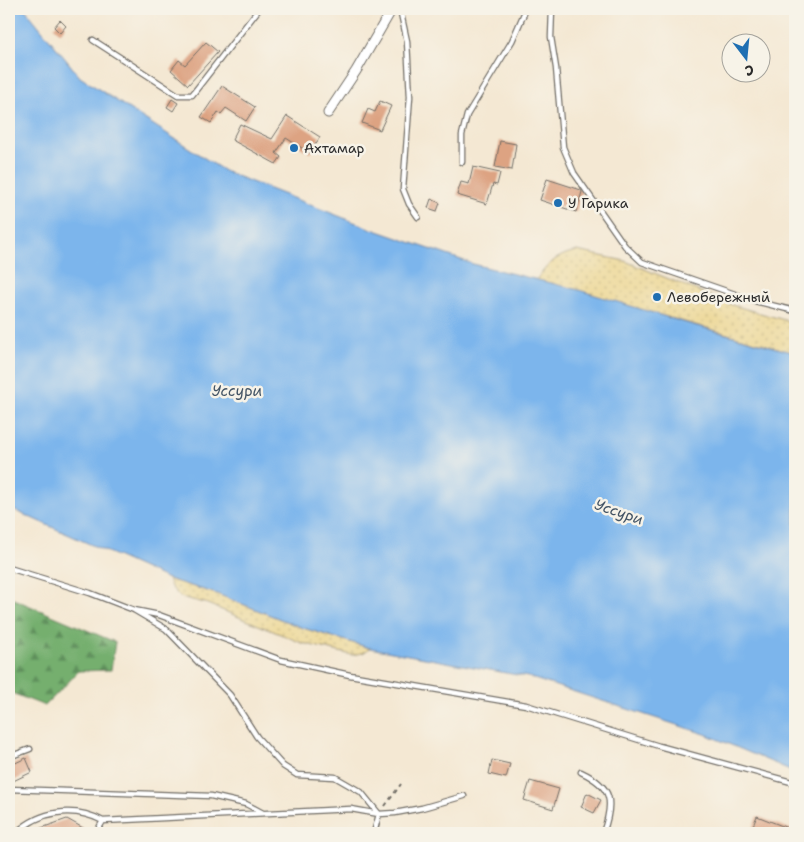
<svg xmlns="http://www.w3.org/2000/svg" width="804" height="842" font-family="'Shantell Sans',sans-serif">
<defs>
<pattern id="forest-firs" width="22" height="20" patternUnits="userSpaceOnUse" patternTransform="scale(1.25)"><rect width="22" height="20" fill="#74af6e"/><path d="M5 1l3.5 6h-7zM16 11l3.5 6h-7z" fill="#5f8f5b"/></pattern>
<pattern id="sand-dots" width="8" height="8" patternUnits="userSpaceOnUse" patternTransform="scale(1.25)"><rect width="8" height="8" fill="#eeda9e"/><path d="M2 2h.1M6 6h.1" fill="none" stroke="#cb8" stroke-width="1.8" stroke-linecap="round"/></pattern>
</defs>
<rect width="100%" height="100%" fill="#f7f3e8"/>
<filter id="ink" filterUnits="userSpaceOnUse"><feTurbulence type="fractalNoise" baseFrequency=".02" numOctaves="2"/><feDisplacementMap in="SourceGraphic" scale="10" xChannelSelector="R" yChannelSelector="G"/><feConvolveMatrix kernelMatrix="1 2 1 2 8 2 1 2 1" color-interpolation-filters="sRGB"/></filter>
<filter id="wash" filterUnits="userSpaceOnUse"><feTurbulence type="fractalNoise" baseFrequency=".0096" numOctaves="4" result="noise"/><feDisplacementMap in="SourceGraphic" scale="20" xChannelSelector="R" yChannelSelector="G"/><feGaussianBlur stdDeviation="1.12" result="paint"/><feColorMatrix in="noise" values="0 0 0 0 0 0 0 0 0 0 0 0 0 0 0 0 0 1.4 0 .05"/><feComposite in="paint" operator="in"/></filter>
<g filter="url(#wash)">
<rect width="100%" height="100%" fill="#f4e8d3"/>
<path fill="url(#forest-firs)" stroke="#506d4c" d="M9 597 115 642 111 670 79 671 45 706 9 692Z"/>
<path fill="url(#sand-dots)" stroke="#8c8264" d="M577 251 625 261 732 305 795 323V353L536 280C549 263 555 256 577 251Z
M168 579 217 594 303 628 370 648 363 653 352 655 302 643 205 603 180 597 171 587Z"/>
<path fill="#7cb5ec" stroke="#54708c" d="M9 9H25L80 77 226 172 372 229 473 264 579 290 686 323 795 353V772L705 734 528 677 370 648 303 628 217 594 168 579 9 508Z"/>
<g id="blocks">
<path fill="#dda382" d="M60 20 66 26 60 33 54 27Z
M206 42 218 52 188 85 171 70 179 60 185 65Z
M222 86 255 107 246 121 226 108 221 114 218 112 211 123 201 117Z
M172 99 178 103 173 111 167 107Z
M380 101 391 106 380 130 362 123 368 109 375 112Z
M287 116 320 137 310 153 286 138 276 153 281 157 276 164 232 140 240 124 272 139Z
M500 141 516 144 512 170 495 167Z
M473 167 500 173 497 185 493 184 487 204 457 195 461 182 469 184Z
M547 179 581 190 582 192 576 212 540 200Z
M431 199 440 203 437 211 428 208Z
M26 758 32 772 9 783V766Z
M492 760 510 764 506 778 489 774Z
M530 781 559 789 553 809 524 800Z
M587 793 601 800 594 813 581 807Z
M757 816 795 831V833H750Z
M67 819 92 833H30V832Z"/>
</g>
</g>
<g filter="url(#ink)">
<use href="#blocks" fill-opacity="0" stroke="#716d66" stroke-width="1"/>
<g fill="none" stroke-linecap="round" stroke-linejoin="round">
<defs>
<path id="service" d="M400 9 407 41 410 97 403 189 409 204 418 217
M552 9 551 37 556 68 563 147 574 173 625 246 642 262 755 301 795 311
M93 40 178 95H192L259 9
M462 162V135L467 115 512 41 526 9
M9 568 90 593 134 610 166 629 230 695 257 737 283 766 297 775 335 777 361 792 379 814
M134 610 159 615 281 660 350 675 526 705 659 746 795 783
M9 757 30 749
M581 772C613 787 614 802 603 833
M9 789 211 796 246 804 263 813
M16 833C41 810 74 806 103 821L351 809 379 814 395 813 422 808 464 796
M96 833 103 821
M374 833 379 814"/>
<path id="minor" d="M328 113 356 71 392 9"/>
</defs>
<use href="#service" stroke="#716d66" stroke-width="7"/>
<use href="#minor" stroke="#716d66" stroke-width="11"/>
<path stroke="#716d66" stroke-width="2" stroke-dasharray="4 4" stroke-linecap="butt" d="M385 806 401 784"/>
<use href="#service" stroke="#fff" stroke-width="4.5"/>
<use href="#minor" stroke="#fff" stroke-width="9"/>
</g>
</g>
<g fill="#1f6fb2" stroke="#f7f3e8" stroke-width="2">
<circle cx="294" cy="148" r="5"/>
<circle cx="558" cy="203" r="5"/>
<circle cx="657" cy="297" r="5"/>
</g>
<g text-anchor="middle" stroke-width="5" stroke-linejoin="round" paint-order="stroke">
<g font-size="14" fill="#2b2b2b" stroke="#f7f3e8" text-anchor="start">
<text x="304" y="153">Ахтамар</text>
<text x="568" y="208">У Гарика</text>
<text x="667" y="302">Левобережный</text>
</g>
<g font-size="15" font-style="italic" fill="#435465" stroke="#f7f3e8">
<text x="237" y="396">Уссури</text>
<text transform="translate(619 512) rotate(19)" y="5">Уссури</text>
</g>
</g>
<rect width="804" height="842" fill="none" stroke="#f7f3e8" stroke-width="30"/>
<g transform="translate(746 58) rotate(164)"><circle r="24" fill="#f7f3e8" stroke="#a5a39c"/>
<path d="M0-4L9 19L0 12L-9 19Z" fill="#1f6fb2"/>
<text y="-8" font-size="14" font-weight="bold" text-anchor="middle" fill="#2b2b2b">С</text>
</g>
</svg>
